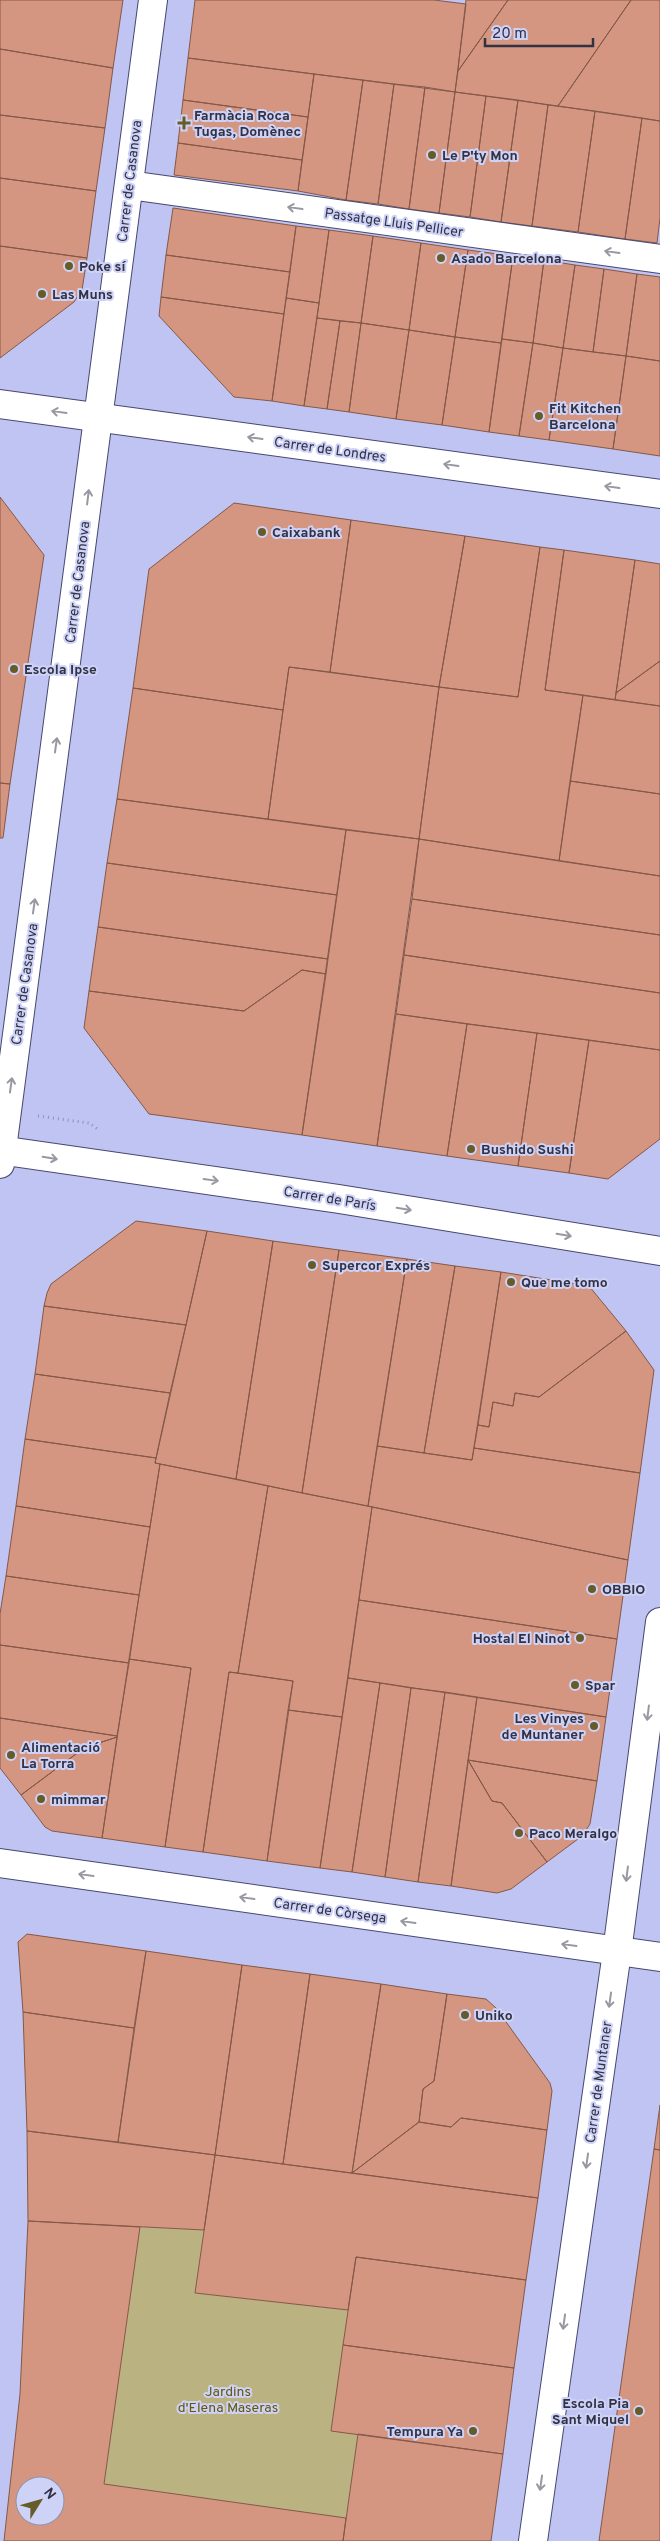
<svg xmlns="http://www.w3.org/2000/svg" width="660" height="2541" font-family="Overpass,sans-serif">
<rect width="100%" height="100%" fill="#bfc4f2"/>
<path fill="#bab381" d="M140 2227 204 2230 195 2293 348 2310 331 2430 358 2434 346 2518 104 2484Z"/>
<path fill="#d49680" stroke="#855848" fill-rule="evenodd" d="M0 0H123L113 68 0 49Z
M195 0H434L466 4 455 92 188 58Z
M466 0H508L458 71 459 60Z
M508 0H631L558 106 455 92 458 71Z
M631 0H660V121L558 106Z
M0 49 113 68 105 128 0 115Z
M188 58 314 74 308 117 183 100Z
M314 74 363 80 346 200 298 191Z
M363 80 394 84 378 204 346 200Z
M394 84 425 87 409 209 378 204Z
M425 87 455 92 439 213 409 209Z
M455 92 486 96 470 217 439 213Z
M486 96 518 100 501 222 470 217Z
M183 100 308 117 302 160 178 143Z
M518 100 548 105 532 226 501 222Z
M548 105 595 111 578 232 532 226Z
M595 111 642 118 625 239 578 232Z
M0 115 105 128 96 191 0 178Z
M642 118 660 121V218L657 243 625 239Z
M178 143 302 160 298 191 174 175Z
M0 178 96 191 87 258 0 246Z
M173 208 296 226 290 272 166 255Z
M296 226 329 230 319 303 286 298Z
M329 230 373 236 361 323 317 318Z
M373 236 421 243 409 330 361 323Z
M421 243 468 250 455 337 409 330Z
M0 246 87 258 82 290 74 302 0 358Z
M468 250 513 256 501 343 455 337Z
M166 255 290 272 284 314 161 297Z
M513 256 544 260 533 343 502 339Z
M544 260 575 265 563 348 533 343Z
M575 265 604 269 593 352 563 348Z
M604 269 637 274 626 356 593 352Z
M637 274 660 277V361L626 356Z
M161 297 284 314 272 401 234 397 159 316Z
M286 298 319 303 304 406 272 401Z
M317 318 340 321 327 409 304 406Z
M340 321 361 323 349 412 327 409Z
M361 323 409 330 396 419 349 412Z
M409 330 455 337 442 425 396 419Z
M455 337 501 343 489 432 442 425Z
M502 339 533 343 519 436 489 432Z
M533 343 563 348 549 440 519 436Z
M563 348 626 356 613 449 549 440Z
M626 356 660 361V456L613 449Z
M0 497 44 555 10 784 0 783Z
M234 503 351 520 330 672 289 667 283 710 133 688 149 569Z
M351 520 465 536 439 687 330 672Z
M465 536 540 547 518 697 439 687Z
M540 547 564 550 545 690 583 695 559 861 419 839 439 687 518 697Z
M564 550 635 560 615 700 545 690Z
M635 560 660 564V661L616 693Z
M660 661V706L615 700 616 693Z
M289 667 439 687 419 839 268 819Z
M133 688 283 710 268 819 117 799Z
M583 695 660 706V794L570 781Z
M570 781 660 794V876L559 861Z
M0 783 10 784 3 838H0Z
M117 799 346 830 337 895 107 863Z
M346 830 419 839 377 1146 302 1135Z
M419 839 660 876V935L412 899Z
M107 863 337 895 328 959 98 927Z
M412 899 660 935V993L404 955Z
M98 927 328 959 326 974 302 970 244 1011 89 991Z
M404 955 660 993V1050L396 1014Z
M302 970 326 974 302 1135 149 1114 84 1028 89 991 244 1011Z
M396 1014 467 1024 447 1156 377 1146Z
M467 1024 537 1033 518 1166 447 1156Z
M537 1033 589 1040 569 1173 518 1166Z
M589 1040 660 1050V1139L608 1179 569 1173Z
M136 1221 207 1231 186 1325 44 1306 47 1293 51 1284Z
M207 1231 273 1241 236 1479 155 1463Z
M273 1241 339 1250 302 1493 236 1479Z
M339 1250 407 1259 368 1506 302 1493Z
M407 1259 455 1266 424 1453 377 1446Z
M455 1266 501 1272 472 1460 424 1453Z
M501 1272 589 1286 626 1331 539 1397 515 1393 513 1406 493 1402 489 1427 478 1425Z
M44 1306 186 1325 170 1393 35 1374Z
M626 1331 654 1370 640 1473 474 1448 478 1425 489 1427 493 1402 513 1406 515 1393 539 1397Z
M35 1374 170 1393 156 1458 25 1439Z
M25 1439 156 1458 155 1463 160 1464 150 1527 16 1506Z
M377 1446 472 1460 474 1448 640 1473 628 1560 368 1506Z
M160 1464 268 1486 238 1673 229 1672 203 1852 165 1847 191 1668 129 1659Z
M268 1486 372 1507 342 1717 288 1710 293 1681 238 1673Z
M16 1506 150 1527 139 1595 6 1576Z
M372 1507 628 1560 617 1639 359 1600Z
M6 1576 139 1595 129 1663 0 1645V1614Z
M359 1600 617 1639 606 1717 348 1678Z
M0 1645 129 1663 117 1736 0 1718Z
M129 1659 191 1668 165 1847 102 1838Z
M229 1672 293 1681 267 1861 203 1852Z
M348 1678 380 1683 352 1872 320 1868Z
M380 1683 411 1688 385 1877 352 1872Z
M411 1688 445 1692 418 1882 385 1877Z
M445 1692 477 1697 451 1886 418 1882Z
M477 1697 606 1717 597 1781 468 1760Z
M288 1710 342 1717 320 1868 267 1861Z
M0 1718 117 1736V1737L84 1748 21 1795 0 1768Z
M117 1737 102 1838 52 1831 45 1827 21 1795 84 1748Z
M468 1760 597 1781 590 1824 582 1836 547 1862 502 1803 492 1801Z
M468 1760 492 1801 502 1803 547 1862 511 1889 497 1893 451 1886Z
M27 1934 146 1951 134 2028 23 2012 18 1942Z
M146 1951 242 1965 215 2155 118 2142Z
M242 1965 310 1974 283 2164 215 2155Z
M310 1974 381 1984 352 2173 283 2164Z
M381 1984 447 1994 434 2081 423 2089 419 2122 352 2173Z
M447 1994 486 1999 496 2008 550 2083 552 2091 547 2130 461 2118 451 2127 419 2122 423 2089 434 2081Z
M23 2012 134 2028 118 2142 27 2131Z
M660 2105V2150L654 2149Z
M461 2118 547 2130 538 2198 352 2173 419 2122 451 2127Z
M27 2131 215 2155 204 2230 28 2221Z
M654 2149 660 2150V2541H599Z
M215 2155 538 2198 526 2280 356 2257 348 2310 195 2293Z
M28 2221 140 2227 104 2484 346 2518 343 2541H4L20 2394ZM25 2486H55V2516H25Z
M356 2257 526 2280 514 2368 343 2345Z
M343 2345 514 2368 503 2454 331 2431Z
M358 2434 503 2454 491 2541H343Z"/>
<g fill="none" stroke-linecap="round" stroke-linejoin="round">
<defs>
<path id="street" d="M129 185 660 259
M0 404 660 494
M0 1863 660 1957"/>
<path id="secondary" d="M0 1150 339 1199 660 1251
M0 1164 153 0
M533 2541 617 1952 660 1622"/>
</defs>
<use href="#street" stroke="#46486f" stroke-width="30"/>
<use href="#secondary" stroke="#46486f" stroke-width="30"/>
<path stroke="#8e91b6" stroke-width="3" stroke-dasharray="1 4" stroke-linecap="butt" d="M38 1116 89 1123 99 1130"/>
<use href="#street" stroke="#fff" stroke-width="28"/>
<use href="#secondary" stroke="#fff" stroke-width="28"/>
</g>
<defs><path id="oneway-shaft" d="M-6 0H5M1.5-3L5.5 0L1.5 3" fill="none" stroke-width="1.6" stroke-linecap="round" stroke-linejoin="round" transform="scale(1.25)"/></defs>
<g stroke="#9898a2">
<use href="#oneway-shaft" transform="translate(295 208) rotate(-172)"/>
<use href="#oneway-shaft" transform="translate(612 252) rotate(-172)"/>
<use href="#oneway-shaft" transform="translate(59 412) rotate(-172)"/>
<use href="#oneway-shaft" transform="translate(255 438) rotate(-172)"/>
<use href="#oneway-shaft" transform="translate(451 465) rotate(-172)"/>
<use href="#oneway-shaft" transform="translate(612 487) rotate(-172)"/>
<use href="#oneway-shaft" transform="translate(88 497) rotate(-83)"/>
<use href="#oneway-shaft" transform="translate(56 745) rotate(-82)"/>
<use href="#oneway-shaft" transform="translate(34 906) rotate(-82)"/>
<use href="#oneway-shaft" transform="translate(11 1085) rotate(-82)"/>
<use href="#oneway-shaft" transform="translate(50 1158) rotate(9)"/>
<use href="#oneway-shaft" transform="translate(211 1180) rotate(8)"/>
<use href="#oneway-shaft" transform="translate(404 1209) rotate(9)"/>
<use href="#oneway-shaft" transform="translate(564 1235) rotate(9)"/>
<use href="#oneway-shaft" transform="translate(648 1713) rotate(97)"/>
<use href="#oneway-shaft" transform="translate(627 1874) rotate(97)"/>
<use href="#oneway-shaft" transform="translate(86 1875) rotate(-172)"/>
<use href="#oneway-shaft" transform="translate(247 1898) rotate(-172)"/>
<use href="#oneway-shaft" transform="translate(408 1922) rotate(-172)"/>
<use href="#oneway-shaft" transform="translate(569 1945) rotate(-172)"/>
<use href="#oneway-shaft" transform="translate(610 2000) rotate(98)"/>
<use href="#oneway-shaft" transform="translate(587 2161) rotate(98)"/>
<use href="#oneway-shaft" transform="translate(564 2322) rotate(98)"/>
<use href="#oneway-shaft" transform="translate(541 2483) rotate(98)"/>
</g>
<g fill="#655c29" stroke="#ced2f7" stroke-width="2">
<path d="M181.5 115.5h5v5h5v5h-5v5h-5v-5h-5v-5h5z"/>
<circle cx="432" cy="155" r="5"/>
<circle cx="441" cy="258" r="5"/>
<circle cx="69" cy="266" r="5"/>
<circle cx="42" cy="294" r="5"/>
<circle cx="539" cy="416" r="5"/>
<circle cx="262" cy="532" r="5"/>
<circle cx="14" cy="669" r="5"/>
<circle cx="471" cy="1149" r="5"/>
<circle cx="312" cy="1265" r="5"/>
<circle cx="511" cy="1282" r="5"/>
<circle cx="592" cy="1589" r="5"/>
<circle cx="580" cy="1638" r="5"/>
<circle cx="575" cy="1685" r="5"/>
<circle cx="594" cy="1726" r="5"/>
<circle cx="11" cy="1755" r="5"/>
<circle cx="41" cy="1799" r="5"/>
<circle cx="519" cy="1833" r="5"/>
<circle cx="465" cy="2015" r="5"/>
<circle cx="639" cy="2411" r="5"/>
<circle cx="473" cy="2431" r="5"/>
</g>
<g text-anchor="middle" stroke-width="4" stroke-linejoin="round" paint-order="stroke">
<g font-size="14" font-weight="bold" fill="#313244" stroke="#ced2f7" text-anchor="start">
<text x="194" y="120">Farmàcia Roca<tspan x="194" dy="16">Tugas, Domènec</tspan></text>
<text x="442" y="160">Le P'ty Mon</text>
<text x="451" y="263">Asado Barcelona</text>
<text x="79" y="271">Poke sí</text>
<text x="52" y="299">Las Muns</text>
<text x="549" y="413">Fit Kitchen<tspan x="549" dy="16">Barcelona</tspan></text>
<text x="272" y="537">Caixabank</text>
<text x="24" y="674">Escola Ipse</text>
<text x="481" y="1154">Bushido Sushi</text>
<text x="322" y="1270">Supercor Exprés</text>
<text x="521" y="1287">Que me tomo</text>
<text x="602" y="1594">OBBIO</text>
<text x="570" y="1643" text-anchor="end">Hostal El Ninot</text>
<text x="585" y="1690">Spar</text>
<text x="584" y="1723" text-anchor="end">Les Vinyes<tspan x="584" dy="16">de Muntaner</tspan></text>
<text x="21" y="1752">Alimentació<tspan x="21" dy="16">La Torra</tspan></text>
<text x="51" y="1804">mimmar</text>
<text x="529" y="1838">Paco Meralgo</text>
<text x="475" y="2020">Uniko</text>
<text x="629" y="2408" text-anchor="end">Escola Pia<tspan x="629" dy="16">Sant Miquel</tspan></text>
<text x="463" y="2436" text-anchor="end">Tempura Ya</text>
</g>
<g font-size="14" fill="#313244" stroke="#ced2f7">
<text transform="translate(129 181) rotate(-83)" y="5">Carrer de Casanova</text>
<text transform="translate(394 222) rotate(8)" y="5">Passatge Lluis Pellicer</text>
<text transform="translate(330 449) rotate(8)" y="5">Carrer de Londres</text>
<text transform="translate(77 582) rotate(-83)" y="5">Carrer de Casanova</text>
<text transform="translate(24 984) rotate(-82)" y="5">Carrer de Casanova</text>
<text transform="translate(330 1198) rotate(9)" y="5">Carrer de París</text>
<text transform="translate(330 1910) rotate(8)" y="5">Carrer de Còrsega</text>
<text transform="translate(598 2082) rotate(-82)" y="5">Carrer de Muntaner</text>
</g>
<g font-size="14" fill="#62570b" stroke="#ced2f7">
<text x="228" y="2396">Jardins<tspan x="228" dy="16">d'Elena Maseras</tspan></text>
</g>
</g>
<g transform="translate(40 2501) rotate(53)"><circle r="24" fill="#ced2f7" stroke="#8f92af"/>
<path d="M0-4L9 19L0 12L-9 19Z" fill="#655c29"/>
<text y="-8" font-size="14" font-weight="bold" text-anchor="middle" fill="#313244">N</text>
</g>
<path d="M485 38v8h108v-8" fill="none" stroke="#313244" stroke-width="2.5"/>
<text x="492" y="38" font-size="15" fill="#313244" stroke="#ced2f7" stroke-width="4" paint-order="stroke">20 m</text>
</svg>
